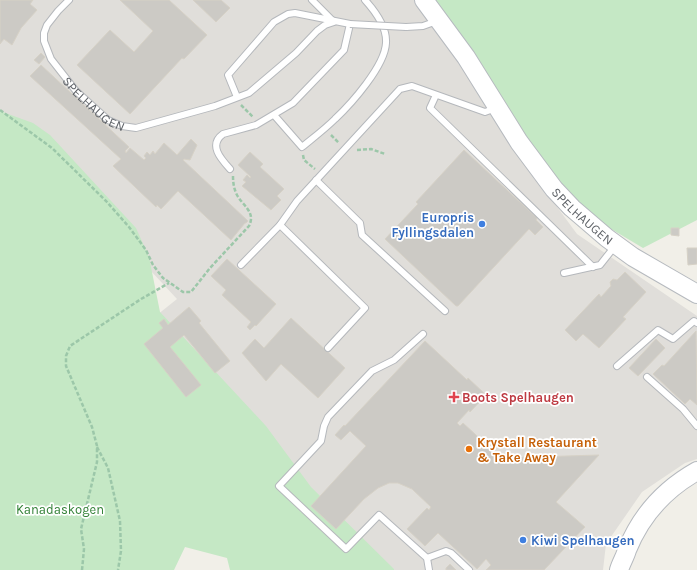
<svg xmlns="http://www.w3.org/2000/svg" width="697" height="570" font-family="Karla,sans-serif">
<rect width="100%" height="100%" fill="#f1efe8"/>
<path fill="#e0deda" d="M0 0H417L429 9 513 147 577 234 697 316V459L685 463 642 492 606 544 603 570H366L117 347 177 299 0 109Z"/>
<path fill="#c5e8c5" d="M432 0H697V220L643 248 586 214 567 201Z
M0 111 33 123 50 135 136 228 149 257 160 312 266 426 311 487 394 569V570H230L227 558 185 547 174 570H0Z"/>
<path fill="#cccac5" stroke="#d6d1c6" d="M0 0H33L30 4 37 10 21 28 12 45 4 39 0 44Z
M120 0H169L207 35 184 59 182 58 130 114 77 65 110 30 134 52 153 31Z
M193 0H221L230 8 216 22Z
M41 53 45 57 39 64 34 60Z
M41 65 129 147 125 151 126 153 130 148 144 160 146 158 144 156 147 152 150 155 153 151 155 154 164 143 177 155 191 139 197 145 190 160 184 159 183 160 248 221 246 223H245L231 240 178 191 161 209 157 205 156 207 113 166 121 159 30 76Z
M464 150 537 218 536 220 543 227 535 235 529 229 458 306H456L385 239 418 204 416 202Z
M250 152 263 164 260 167 284 189 277 196 281 200 271 210 242 186 246 182 243 180 247 175 250 178 251 177 238 165Z
M671 228H679V236L671 235Z
M687 248H697V264L688 265Z
M227 259 276 304 256 326 255 325 250 330 247 327 251 322 222 295 226 290 211 276Z
M625 272 646 292 623 317 626 319 599 348 583 334 576 341 565 330 599 294 601 297 611 286 610 282 613 279 617 280Z
M189 307 201 321 199 323 230 361 215 373 184 335 170 347 201 385 186 397 144 344 163 328 159 323 164 319 168 325Z
M291 318 345 368 318 398 281 364 266 381 242 353 255 339 264 348Z
M696 331 697 405 690 399 685 404 653 374 662 365 664 366Z
M656 339 665 348 638 376 629 368Z
M425 341 467 380 468 378 486 395 470 412 469 410 457 423 460 426 463 423 501 458 599 455 556 502 585 527 544 570H486L491 565 486 559 477 569 438 533 425 546 407 529 427 508 429 510 431 507 412 489 398 483H389L378 488 364 499 336 529 311 506 366 446 350 431 341 440 335 435 344 425 345 426Z
M450 564 456 570H446V568Z"/>
<g fill="none" stroke-linecap="round" stroke-linejoin="round">
<defs>
<g id="service">
<path id="s1" d="M69 0 58 11 47 25 44 33V41L51 59 76 91 108 120 122 126 136 128 215 106 249 93 296 53 317 31 325 25 334 22 312 0"/>
<path d="M406 27 423 26 437 21"/>
<path d="M436 95 430 108 593 267"/>
<path d="M274 115 302 147C313 138 325 129 335 119 351 104 385 66 386 43 387 28 375 11 365 0"/>
<path d="M230 169C221 159 208 145 223 134L256 125 293 103 344 50 350 24 295 13 288 14 274 22 228 75 237 97"/>
<path d="M316 180 360 223 362 235 445 311"/>
<path d="M280 225 365 308 328 348"/>
<path d="M241 265 280 225 297 201 400 89 412 86 485 112 496 108"/>
<path d="M564 273 600 265 615 246"/>
<path d="M423 334 394 360 372 371 328 417 324 426 321 441 279 486 346 549 379 515 427 558 429 570"/>
<path d="M617 366 658 330 673 339 694 321 697 323"/>
<path d="M647 377 683 409 697 426"/>
<path d="M427 558 446 551 451 553 469 570"/>
</g>
<g id="secondary">
<path id="s2" d="M424 0 466 57 519 142 554 189 572 208 607 238 633 257 697 294"/>
<path d="M619 570C621 563 625 557 627 550 641 515 665 489 697 471"/>
</g>
</defs>
<use href="#service" stroke="#b5b8bc" stroke-width="8"/>
<use href="#secondary" stroke="#b6babf" stroke-width="20"/>
<path stroke="#9cc7a9" stroke-width="2.5" stroke-dasharray="4 2" stroke-linecap="butt" d="M241 105 253 117
M0 110 52 148 106 201 129 227 146 250 153 265 163 278 183 292H191L210 268 249 226C256 212 243 206 237 195 234 189 233 183 233 176
M331 135 339 143
M357 150 371 149 385 154
M303 155 304 160 315 169
M97 447 108 468 120 521 121 551 118 570
M82 570 84 549 81 529 97 462V446L92 427 66 366V356L70 346 141 299 169 283"/>
<use href="#service" stroke="#fff" stroke-width="6"/>
<use href="#secondary" stroke="#fff" stroke-width="18"/>
<defs>
<path id="service-bridge" d="M350 24 406 27"/>
</defs>
<use href="#service-bridge" stroke="#b5b8bc" stroke-width="8" stroke-linecap="butt"/>
<use href="#service-bridge" stroke="#fff" stroke-width="6"/>
</g>
<g fill="#3f7fe0" stroke="#fff" stroke-width="1.5">
<circle cx="482" cy="224" r="4"/>
<circle cx="523" cy="540" r="4"/>
</g>
<path fill="#e0444e" stroke="#fff" stroke-width="1.5" d="M452 391h4v4h4v4h-4v4h-4v-4h-4v-4h4z"/>
<circle fill="#e8710a" stroke="#fff" stroke-width="1.5" cx="469" cy="449" r="4"/>
<g text-anchor="middle" stroke-width="3.5" stroke-linejoin="round" paint-order="stroke">
<g font-size="13" fill="#5f6368" stroke="#fff">
<text dy="5" stroke="none"><textPath href="#s1" startOffset="132">SPELHAUGEN</textPath></text>
<text dy="5" stroke="none"><textPath href="#s2" startOffset="269">SPELHAUGEN</textPath></text>
</g>
<g font-size="13" font-weight="bold" fill="#366cbe" stroke="#fff" text-anchor="end">
<text x="474" y="222">Europris<tspan x="474" dy="15">Fyllingsdalen</tspan></text>
<text x="531" y="545" text-anchor="start">Kiwi Spelhaugen</text>
</g>
<g font-size="13" font-weight="bold" fill="#be3a42" stroke="#fff" text-anchor="start">
<text x="462" y="402">Boots Spelhaugen</text>
</g>
<g font-size="13" font-weight="bold" fill="#c56008" stroke="#fff" text-anchor="start">
<text x="477" y="447">Krystall Restaurant<tspan x="477" dy="15">&amp; Take Away</tspan></text>
</g>
<g font-size="13" fill="#348238" stroke="#fff">
<text x="60" y="514">Kanadaskogen</text>
</g>
</g>
</svg>
